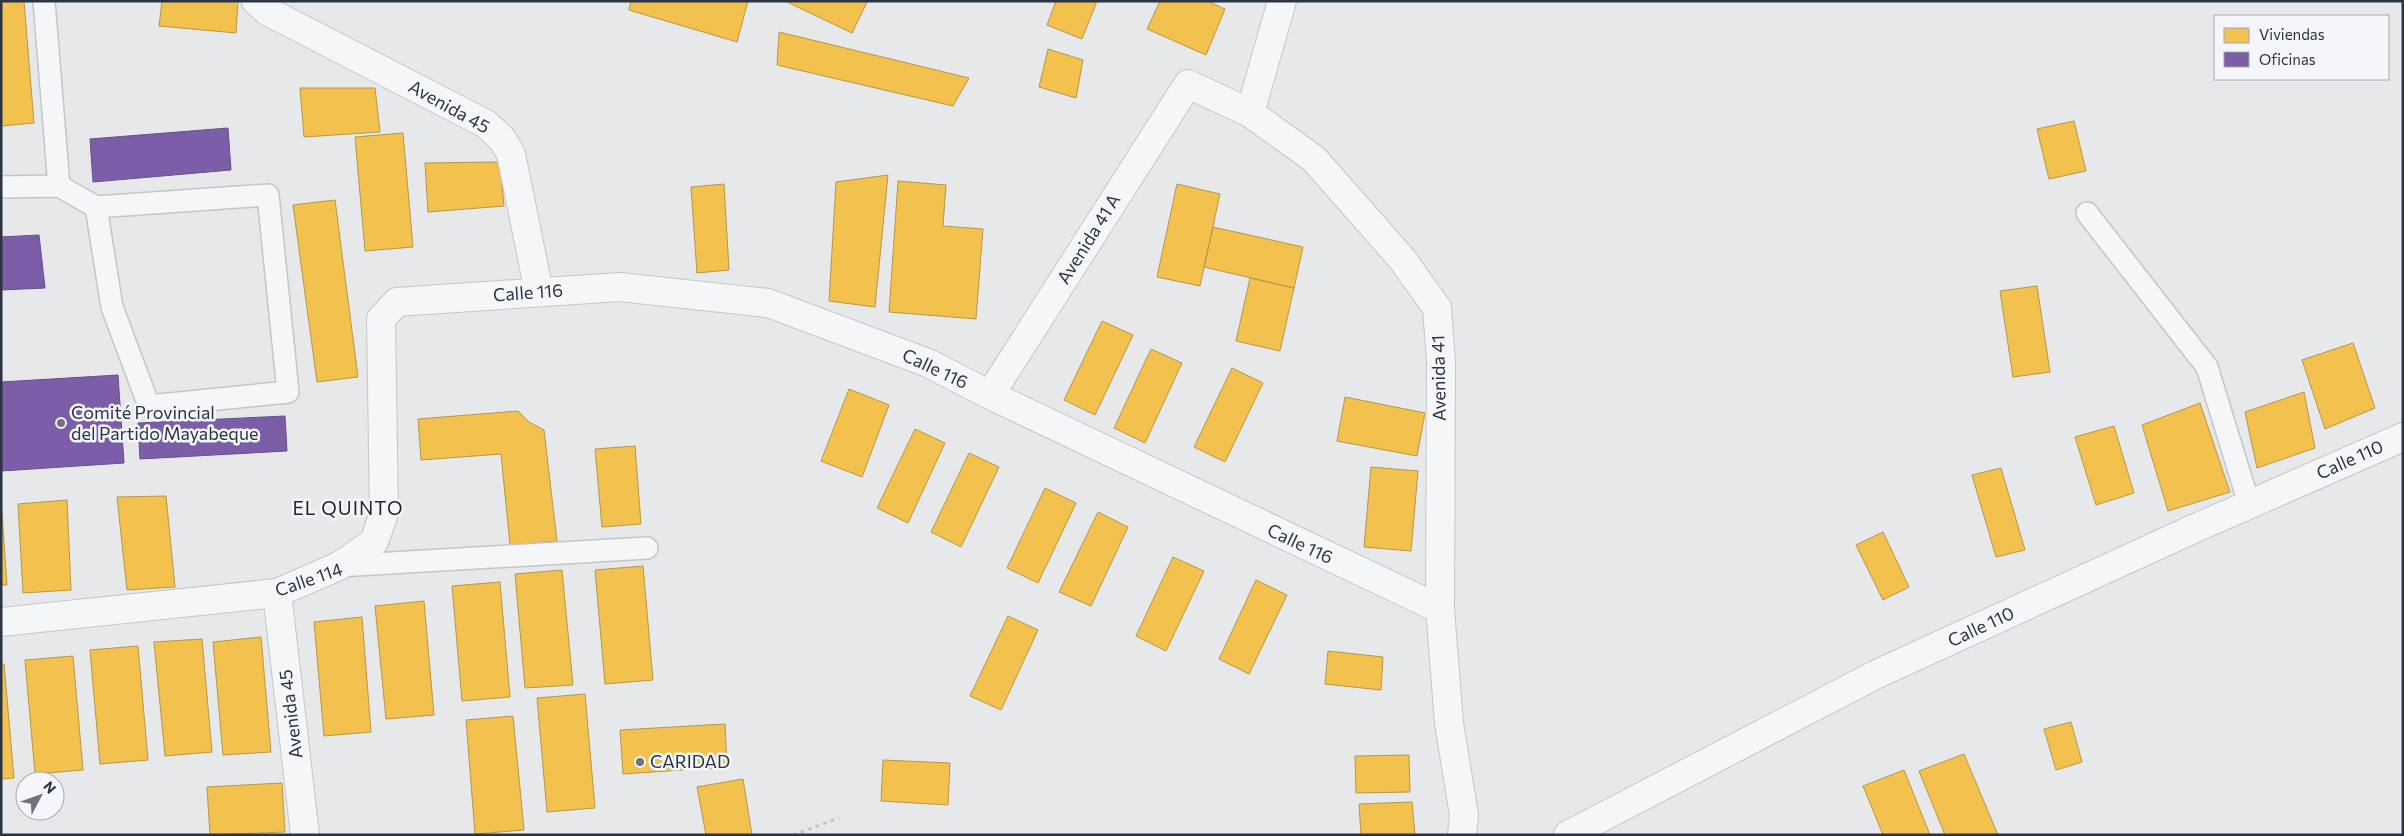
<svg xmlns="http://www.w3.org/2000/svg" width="2404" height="836" font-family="Commissioner,sans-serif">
<rect width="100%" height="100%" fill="#e6e8ea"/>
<path fill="#f2c14e" stroke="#b6974b" d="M1 1H24L34 123 1 126Z
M162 1H238L236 33 159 26Z
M631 1H748L737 42 629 10Z
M785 1H865L867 2 852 33Z
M1056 1H1097L1082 39 1047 25Z
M1160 1H1207L1225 9 1206 55 1147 29Z
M779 32 969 78 953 106 777 65Z
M1048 49 1083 60 1076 98 1039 87Z
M300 88H375L380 132 304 137Z
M2074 121 2086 171 2049 179 2037 129Z
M403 133 413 247 365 251 355 137Z
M500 162 504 206 428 212 425 163Z
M888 175 875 307 829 301 836 182Z
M898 181 946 185 943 226 983 229 976 319 889 312Z
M724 184 729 270 697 273 691 187Z
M1177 184 1220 194 1200 286 1157 277Z
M335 200 358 377 317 382 293 205Z
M1213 227 1303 247 1294 288 1204 267Z
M1250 278 1294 288 1280 351 1236 341Z
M2037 286 2050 372 2013 377 2000 291Z
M1102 321 1133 335 1095 415 1064 400Z
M2353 343 2375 408 2325 429 2302 360Z
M1151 349 1182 363 1145 443 1114 428Z
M1232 368 1263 383 1225 462 1194 447Z
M849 389 889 405 862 477 821 461Z
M2304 392 2315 448 2257 468 2245 412Z
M1345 397 1425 413 1417 456 1337 441Z
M2200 403 2230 492 2168 511 2142 425Z
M518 411 529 422 544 430 557 541 510 545 501 454 421 460 418 419Z
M2114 426 2134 493 2096 505 2075 437Z
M915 429 945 443 908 523 877 508Z
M635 446 641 524 602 527 595 449Z
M969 453 999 467 961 547 931 532Z
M1371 467 1418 471 1411 551 1364 547Z
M2001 468 2025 550 1996 557 1972 475Z
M1045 488 1076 503 1038 583 1007 568Z
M166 496 175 587 127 590 117 497Z
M1 500 7 585H1Z
M67 500 71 590 23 593 18 504Z
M1098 512 1128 527 1091 606 1059 592Z
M1883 532 1909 587 1883 600 1856 545Z
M1173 557 1204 571 1166 651 1136 636Z
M643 566 653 680 605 684 595 570Z
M562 570 573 685 525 688 515 574Z
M1256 580 1287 595 1249 674 1219 659Z
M500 582 510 697 462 701 452 586Z
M424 601 434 715 386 719 375 606Z
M1008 616 1038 630 1001 710 970 696Z
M362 617 371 732 324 736 314 622Z
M261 637 271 752 223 755 213 642Z
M202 639 212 752 165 756 154 642Z
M138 646 148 760 100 764 90 650Z
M1328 651 1383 657 1381 690 1325 684Z
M73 656 83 770 35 774 25 660Z
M1 664H4L14 778 1 779Z
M585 694 595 808 547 812 537 698Z
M513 716 524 830 475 834 466 720Z
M2071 722 2082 762 2056 770 2044 729Z
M725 724 727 767 623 774 620 730Z
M1964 754 1998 835H1945L1919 771Z
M1409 755 1410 792 1356 793 1355 756Z
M883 760 950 763 948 805 881 801Z
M1904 770 1930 835H1883L1863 786Z
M743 779 752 835H706L697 787Z
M282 783 285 832 210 835 207 787Z
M1412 802 1415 835H1361L1359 804Z"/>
<path fill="#7b5ea7" stroke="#63518a" d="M228 128 231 170 93 182 90 139Z
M39 235 45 288 1 290V237Z
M118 375 124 463 1 471V382Z
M285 416 287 451 140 459 138 423Z"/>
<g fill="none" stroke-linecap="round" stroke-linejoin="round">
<defs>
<path id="lane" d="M59 186 96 207 268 195 288 392 149 406 112 307 96 207
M1 187 59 186 44 1
M2087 213 2207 367 2249 504
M339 566 647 548"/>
<path id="street" d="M256 1 267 11 486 124 502 139 511 154 539 292
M1250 113 1282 1
M990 395 1188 84 1250 113 1314 159 1402 259 1437 308 1441 362 1440 609 1449 723 1464 815 1462 835
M277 593 305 835
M1 622 277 593 339 566 374 542 384 513 381 319 397 302 620 287 768 303 928 363 990 395 1440 609
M1568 835 1877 674 2191 530 2403 437"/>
</defs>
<use href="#lane" stroke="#c4c6c8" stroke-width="24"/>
<use href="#street" stroke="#c4c6c8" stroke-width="30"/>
<path stroke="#c5c6ca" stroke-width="3" stroke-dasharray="4 4" stroke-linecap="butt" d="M793 835 839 818"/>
<use href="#lane" stroke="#f5f6f7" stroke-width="21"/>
<use href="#street" stroke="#f5f6f7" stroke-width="28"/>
</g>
<g fill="#6c737f" stroke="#f4f6f9" stroke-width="2">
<circle cx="61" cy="423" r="5"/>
<circle cx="640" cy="762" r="5"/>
</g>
<g text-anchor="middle" stroke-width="5" stroke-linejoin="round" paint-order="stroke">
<g font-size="18" fill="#2b3445" stroke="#f4f6f9">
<text transform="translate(449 107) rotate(29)" y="6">Avenida 45</text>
<text transform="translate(1089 239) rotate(-58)" y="6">Avenida 41 A</text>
<text transform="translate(528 293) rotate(-4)" y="6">Calle 116</text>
<text transform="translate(935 369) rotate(25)" y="6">Calle 116</text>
<text transform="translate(1439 378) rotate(-91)" y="6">Avenida 41</text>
<text transform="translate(2350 460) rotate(-24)" y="6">Calle 110</text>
<text transform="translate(1300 544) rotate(25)" y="6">Calle 116</text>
<text transform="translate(309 580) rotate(-19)" y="6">Calle 114</text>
<text transform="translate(1981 627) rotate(-25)" y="6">Calle 110</text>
<text transform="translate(291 714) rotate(-97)" y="6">Avenida 45</text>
</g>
<g font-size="18" fill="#2b3445" stroke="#f4f6f9" text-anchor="start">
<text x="71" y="419">Comité Provincial<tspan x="71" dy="21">del Partido Mayabeque</tspan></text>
<text x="650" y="768">CARIDAD</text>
</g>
<g font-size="19" letter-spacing="1" fill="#1d2536" stroke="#f4f6f9">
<text x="348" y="515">EL QUINTO</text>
</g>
</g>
<rect width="2404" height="836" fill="none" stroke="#2b3445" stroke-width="5"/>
<rect x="2214" y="15" width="175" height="65" fill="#f4f6f9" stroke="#a4a8b1"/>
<rect x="2224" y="28" width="25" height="15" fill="#f2c14e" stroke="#a4a8b1"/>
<text x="2259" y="40" font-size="15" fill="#2b3445">Viviendas</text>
<rect x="2224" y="52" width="25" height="15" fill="#7b5ea7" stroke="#a4a8b1"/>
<text x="2259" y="65" font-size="15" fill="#2b3445">Oficinas</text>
<g transform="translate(40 796) rotate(49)"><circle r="24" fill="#f4f6f9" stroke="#a4a8b1"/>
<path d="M0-4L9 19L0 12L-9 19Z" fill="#6c737f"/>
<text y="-8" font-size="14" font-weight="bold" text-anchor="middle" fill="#2b3445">N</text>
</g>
</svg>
